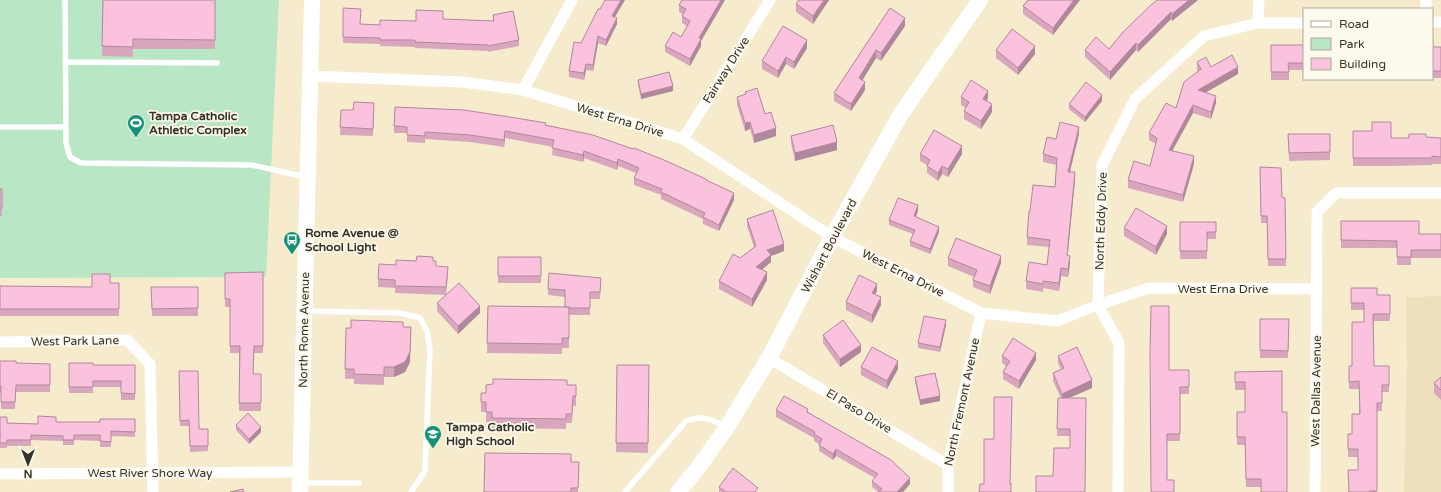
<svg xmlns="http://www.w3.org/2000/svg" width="1441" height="492" font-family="'Varela Round',sans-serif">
<rect width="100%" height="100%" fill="#f7ebce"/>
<path fill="#efe0bc" d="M1441 296V492H1404L1407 364 1406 297Z"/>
<path fill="#b9e6c4" d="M0 0H279L266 277 0 278Z"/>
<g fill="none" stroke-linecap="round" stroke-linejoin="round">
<path stroke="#fff" stroke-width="5.5" d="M65 0 66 143 70 157 81 163 252 165 306 177
M66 62 217 63
M0 127H66
M305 311 400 313 420 318 427 331 430 350 427 421 425 471 411 492
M301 483H359
M625 492 686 421C703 415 709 419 725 426"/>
<path stroke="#fff" stroke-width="11" d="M1426 9V0
M1432 22H1441
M1258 23 1259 0
M310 76 462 82 523 90 683 139 832 237 981 313 1057 321 1098 305 1149 288 1317 289
M523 90 572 0
M683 139 770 0
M0 342 127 340 150 364 153 492
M769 358 948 465
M0 474 301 472
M948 492V465L981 313
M1118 492 1119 343 1098 305 1102 165 1135 99 1204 36 1258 23H1304
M1315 492 1317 212 1336 193H1441"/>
<path stroke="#fff" stroke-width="16" d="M300 492 312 0
M678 492 698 468 727 427 769 358 832 237 901 114 980 0"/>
</g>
<path fill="#d8a7be" d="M103 0H215V49H133V57L102 56Z
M682 0H725L701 41V46L690 66 665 52V46L681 37 687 26 682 23V16L683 14 679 12V5Z
M829 0 813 24 796 12V4Z
M1028 0H1080L1053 35 1023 14V6Z
M1157 0H1198L1172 21 1171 19 1138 52 1136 50 1110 80 1085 57V50L1109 49Z
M343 8 360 24 380 25 416 21 443 19 493 21V15L519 40V46L488 52V51L415 48V47L380 46V44L343 43Z
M890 8 905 26 881 61 876 58 862 80 865 90 851 111 834 101V93Z
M600 9 615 17 617 24 606 46 598 43 593 71 586 70 584 80 569 77V71L581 43Z
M1271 45H1304V70H1289V80H1271Z
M1432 47H1441V78H1432Z
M807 48 794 69 786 64 778 78 762 69V61Z
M996 50 1035 54 1018 75 996 58Z
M1197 62 1238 74 1206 92 1216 103 1211 119 1193 113 1172 150 1194 164 1183 202 1128 188V180L1150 166 1156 144 1149 140V133L1176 108 1198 71 1197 70Z
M638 80 673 91 641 99 638 85Z
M745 92 765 114 776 136 754 143 750 129 745 131 737 105V97L745 95Z
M961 97 988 98 987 101 992 112 981 129 964 119V111L966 108 961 105Z
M1102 101 1085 122 1069 109V104Z
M374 103 373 136 340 135 341 110H353Z
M546 125 706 180 734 200 719 231 703 224V219L661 199V195L634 185V178L636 173 618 166 617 170 584 158 583 162 552 155 553 147 505 138 504 147 470 142 425 139V143L407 142V133H394V126Z
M1353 131 1391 138H1441V164H1432V165L1390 166H1353Z
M1079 134 1070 172 1075 180 1067 255 1070 263 1068 277 1061 276 1059 291 1043 288V292L1026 289V281L1047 265 1049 247 1027 245V237L1030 211 1055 187 1056 165 1043 162V154L1056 139Z
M1288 134H1330V160L1289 161Z
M791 136 837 150 795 161 791 143Z
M920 154H962L948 177 942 174 938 181 927 173V165L920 161Z
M1260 167 1282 197 1285 198 1286 266H1268L1267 223H1261Z
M0 189H2V216H0Z
M918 211 915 217 939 232 930 254 910 246V241L913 234 889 225V220Z
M747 219 784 251 771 256V262L762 270 767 280 752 307 719 289V281L740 258 754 247 747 226Z
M1341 221 1419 234H1441V258H1411V265H1397V248H1341Z
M1180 222H1216V239H1207V259H1180Z
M1124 228 1167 234 1156 255 1124 236Z
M498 257H541V283H498Z
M948 258 1001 263 990 294 973 287V280L974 277 948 266Z
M416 261H433L436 266 448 275 446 295 395 293V288L378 287V279L396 265Z
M263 272V353H254L253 374H261V411H239V353H230V307H225V273Z
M110 283H119V316H0V286L92 287Z
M601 284 600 299H590V315H569V348H562V354L487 353 488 306 565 307V297L548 295V289Z
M151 287H198V316H152Z
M1351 288 1377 295H1390V321H1374V366H1389V392H1382V411H1377V492H1348L1358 470V457H1348V434H1352L1359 414V389H1349V366H1352L1364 322V310H1351Z
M877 291 875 294 881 305 872 323 846 310V302Z
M437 303 480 313 458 334 437 311Z
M1260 319H1289L1288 358H1260Z
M946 325 940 352 918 348V343Z
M403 327 410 362 405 372 394 377H384V385L354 384V379H345L346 328Z
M823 335 861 352 840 367 823 343Z
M1002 356 1036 360 1019 389 1003 379V372L1006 366 1002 363Z
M1058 356 1092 388 1069 398 1085 492 1053 476 1070 448V436H1057L1058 398H1061L1053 381V373L1061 369 1058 363Z
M0 361 16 363 50 364V392H16L15 409H1V393H0Z
M69 363 93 365H135V400H121V387H93V393H69Z
M617 365H649L648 453 616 452Z
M861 367 898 369 887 389 861 375Z
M1169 370H1189V394H1180V441H1167V480L1151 492Z
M179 371 199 429H208V451L190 452 189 426H180Z
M1282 371 1261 487H1246L1245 445H1237V412H1245V390H1235V372Z
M915 377 940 401 920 405 915 382Z
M1441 377V400L1434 393V383Z
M567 385H576V406H573L572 423H566V429L492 428V422H486V412H481V393H486Z
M776 410 808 412 910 484 903 492H878L872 487V481L875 478 836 456 833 460 819 451V444L814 441V438L776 417Z
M0 417 7 423 38 424 56 422H100L135 419V437L111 436V447H100V441L74 440V445H63V441L31 440V446H7V448H0Z
M236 425 261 432 249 444 236 430Z
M571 462H579L578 492H484Z
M719 487 758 492H719Z"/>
<path fill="#b0889b" d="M621 0H625L612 22V16Z
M721 0H725L701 41V46L690 66V59L699 38Z
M824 0H829L813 24V16Z
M1074 0H1080L1053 35V28Z
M1189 0H1198L1172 21V14Z
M1171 12V19L1138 52V45Z
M617 18V24L606 46V40Z
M905 18V26L881 61V53Z
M598 36V43L593 71V65Z
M807 40V48L794 69V62Z
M1136 43V50L1110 80V72Z
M1035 46V54L1018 75V68Z
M876 50V58L859 86V78Z
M786 57V64L778 78V71Z
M586 64V70L584 80V73Z
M1238 67V74L1198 97V90Z
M865 82V90L851 111V104Z
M673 86V91L641 99V94Z
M988 91V98L983 107V99Z
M1102 95V101L1085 122V117Z
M1216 96V103L1211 119V112Z
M992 104V112L981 129V121Z
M1193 105V113L1169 157V150Z
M750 122V129L745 131V123Z
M1079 127V134L1068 179V172Z
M776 128V136L754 143V135Z
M505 131V138L504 147V140Z
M837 142V150L795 161V153Z
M962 146V154L948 177V169Z
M584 151V158L583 162V155Z
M1194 156V164L1183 202V195Z
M618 159V166L617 170V163Z
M942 166V174L938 181V173Z
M1075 172V180L1067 263V255Z
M734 193V200L719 231V225Z
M918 205V211L914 222V216Z
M1167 226V234L1156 255V247Z
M939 227V232L930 254V249Z
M784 244V251L771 256V262L756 274V267L767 250Z
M1001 256V263L990 294V286Z
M1070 256V263L1068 277V269Z
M1061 268V276L1059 291V283Z
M767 272V280L752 307V299Z
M877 284V291L872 300V293Z
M881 297V305L872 323V315Z
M480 306V313L458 334V326Z
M946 320V325L940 352V347Z
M411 327 410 362 405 372 394 377V367Z
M861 345V352L840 367V359Z
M1036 353V360L1019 389V381Z
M898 361V369L887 389V381Z
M1092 380V388L1062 401V394Z
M940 396V401L920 405V400Z
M261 427V432L249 444V439Z
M836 449V456L833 460V454Z
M910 478V484L903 492H897Z"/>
<path fill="#fbc2dd" stroke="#b0889b" d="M103 0H215V40L133 39V47L102 46Z
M605 0H621L612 16 617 18 606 40 598 36 593 65 586 64 584 73 569 71 574 42 581 43 598 9H600Z
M682 0H721L699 38 701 39 690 59 665 46 673 32 681 37 690 21 682 16 686 9 679 5Z
M799 0H824L813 16 796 4Z
M1028 0H1074L1053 28 1023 6Z
M1157 0H1189L1172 14 1171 12 1138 45 1136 43 1110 72 1085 50 1096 37 1109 49 1124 31 1152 4Z
M343 8 361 9 360 24 380 25V20L416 21V10L443 11V19L494 21 493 15 513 11 519 40 488 46V45L415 42V40H380V38L343 37Z
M890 8 905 18 881 53 876 50 859 78 865 82 851 104 834 93Z
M783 26 807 40 794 62 786 57 778 71 762 61Z
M1012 29 1035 46 1018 68 996 50Z
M1271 45H1304V63H1288L1289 72H1271Z
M1432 47H1441V71H1432Z
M1232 55 1238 67 1198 90 1216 96 1211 112 1193 105 1169 150 1194 156 1183 195 1128 180 1134 161 1150 166 1157 138 1149 133 1166 103 1176 108 1184 82 1201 69 1197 62 1206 57 1211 67Z
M669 72 673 86 641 94 638 80Z
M971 80 988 91 983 99 992 104 981 121 964 111 969 102 961 97Z
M1086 82 1102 95 1085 117 1069 104Z
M757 88 765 114 771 112 776 128 754 135 750 122 745 123 737 97 746 94 745 92Z
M354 102 374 103 373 129 340 127 341 110H353Z
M395 107 464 110 516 118 546 123 545 125 593 135 633 149 634 148 664 160 706 179V180L734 193 719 225 703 217 705 213 661 192 662 189 634 178 639 168 618 159 617 163 584 151 583 155 552 148 554 140 505 131 504 140 470 135 425 132V136L407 135V127L394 126Z
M1060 122 1079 127 1068 172H1075L1067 255 1070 256 1068 269 1061 268 1059 283 1043 281V284L1026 281 1029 262 1047 265 1050 240 1027 237 1029 211H1030L1033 185 1055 187 1057 158 1043 154 1047 137 1056 139Z
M1372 122H1391V138H1409V134H1426V137L1441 138V157L1432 156V158H1353V131H1372Z
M833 125 837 142 795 153 791 136Z
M934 130 962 146 948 169 942 166 938 173 927 166 930 160 920 154Z
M1288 134H1330V152L1289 153Z
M1260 167 1281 168 1282 197 1285 198 1286 259H1268L1267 216H1261Z
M0 189H2V208H0Z
M898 198 918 205 914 216 939 227 930 249 910 241 915 230 889 220Z
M1136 208 1167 226 1156 247 1124 228Z
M773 210 784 244 767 250 771 255 756 267 767 272 752 299 719 281 733 254 740 258 756 246 747 219Z
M1341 221H1419V234H1441V250H1411V257H1397V241L1341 240Z
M1180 222H1216V232H1207V251H1180Z
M956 238 1001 256 990 286 973 280 977 270 948 258Z
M417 256 433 257V261H436V266L448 267 446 287 395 286V280L378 279 379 264 396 265V260L416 261Z
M498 257H541V276H498Z
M263 272V346H254L253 374H261V403H239L240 346H230V299H225V273Z
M549 273 601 278 600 292H590V308H569V307H565V290L548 289Z
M92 274H110V283H119V309H0V286L92 287Z
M859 275 877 284 872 293 881 297 872 315 846 302Z
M459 283 480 306 458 326 437 303Z
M151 287H198V308L152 309Z
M1351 288H1377V295H1390V314H1373L1374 366H1389V385H1382V403H1377V491H1370V492H1349L1348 470H1358V449H1348V434H1352V414H1360L1359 381 1349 382V366H1352V322H1364V303H1351Z
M488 306 569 307V338H562V344L487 343Z
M1151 306H1169V370H1189V387H1180V434H1167V480H1174V492H1151L1150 354Z
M924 316 946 320 940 347 918 343Z
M1260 319H1289L1288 351 1260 350Z
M351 320 403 322V327H411L410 352 405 362 394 367H384V375L354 374V369H345L346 328H351Z
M843 320 861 345 840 359 823 335Z
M1013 338 1036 353 1019 381 1003 372 1010 361 1002 356Z
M872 347 898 361 887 381 861 367Z
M1077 347 1092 380 1062 394 1053 373 1064 368 1058 356Z
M0 361H16V363L50 364V385H16L15 402H1V386H0Z
M69 363H93V365H135V394L121 393V381H93V387H69Z
M617 365H649L648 443H616Z
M179 371H198L199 429H208V446H190L189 420 180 421Z
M1282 371V412H1287V492H1261V479H1246L1245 437H1237V412H1245V382H1235V372Z
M935 373 940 396 920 400 915 377Z
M1441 377V390L1434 383Z
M493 379 567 380V385H576V396H573L572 414H566V419L492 418V412H486V402H481V393H486V385L493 384Z
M784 396 808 409 807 412 891 460 910 478 897 492H878L882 489 872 481 878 474 836 449 833 454 819 445 822 439 814 434 815 432 776 410Z
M994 397H1012L1010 484 1011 483V492H979L980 484H984V439H994Z
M1058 398H1086L1085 492H1036V476H1053L1054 448H1070V429H1057Z
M248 413 261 427 249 439 236 425Z
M38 416 56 417V422H100V419H135V432L111 431V442L100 441V435H74V440H63V436L31 435V440H7V443H0V417H7V423L38 424Z
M485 453 571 454V462H579L578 488H571V492H484Z
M733 468 758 488 755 492H726L719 487Z
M243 489 244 492H230Z"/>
<defs>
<symbol id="stadium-pin" viewBox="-11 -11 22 30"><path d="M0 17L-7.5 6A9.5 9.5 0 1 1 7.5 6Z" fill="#159177" stroke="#fdf9ed"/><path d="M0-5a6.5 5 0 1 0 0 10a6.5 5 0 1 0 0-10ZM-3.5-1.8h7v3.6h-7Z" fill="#fff"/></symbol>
<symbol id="bus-pin" viewBox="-11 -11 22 30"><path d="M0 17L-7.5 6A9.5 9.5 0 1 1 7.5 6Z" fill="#159177" stroke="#fdf9ed"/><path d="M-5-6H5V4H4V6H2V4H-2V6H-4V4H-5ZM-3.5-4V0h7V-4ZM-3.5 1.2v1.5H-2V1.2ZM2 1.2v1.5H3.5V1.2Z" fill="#fff"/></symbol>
<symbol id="school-pin" viewBox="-11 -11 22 30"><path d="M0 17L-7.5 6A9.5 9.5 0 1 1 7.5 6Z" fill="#159177" stroke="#fdf9ed"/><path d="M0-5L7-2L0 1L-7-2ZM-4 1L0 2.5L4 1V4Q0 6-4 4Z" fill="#fff"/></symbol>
</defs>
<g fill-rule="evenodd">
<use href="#stadium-pin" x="126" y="113" width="20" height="27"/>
<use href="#bus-pin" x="282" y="230" width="20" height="27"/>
<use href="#school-pin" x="423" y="424" width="20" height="27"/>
</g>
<g text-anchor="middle" stroke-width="3.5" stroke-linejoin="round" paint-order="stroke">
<g font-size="12" fill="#383328" stroke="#fdf9ed">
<text transform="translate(726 70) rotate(-58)" y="4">Fairway Drive</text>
<text transform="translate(620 120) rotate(17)" y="4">West Erna Drive</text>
<text transform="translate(1101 221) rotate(-88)" y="4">North Eddy Drive</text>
<text transform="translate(829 246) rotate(-62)" y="4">Wishart Boulevard</text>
<text transform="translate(903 273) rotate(27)" y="4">West Erna Drive</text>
<text x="1223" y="293">West Erna Drive</text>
<text transform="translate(304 330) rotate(-89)" y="4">North Rome Avenue</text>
<text transform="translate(75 341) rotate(-1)" y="4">West Park Lane</text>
<text transform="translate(1316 391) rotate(-89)" y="4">West Dallas Avenue</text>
<text transform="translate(962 402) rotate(-78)" y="4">North Fremont Avenue</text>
<text transform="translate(859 411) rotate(31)" y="4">El Paso Drive</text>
<text x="150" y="477">West River Shore Way</text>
</g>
<g font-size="12" font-weight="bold" fill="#383328" stroke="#fdf9ed" text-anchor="start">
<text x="149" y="120">Tampa Catholic<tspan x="149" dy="14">Athletic Complex</tspan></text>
<text x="305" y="237">Rome Avenue @<tspan x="305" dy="14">School Light</tspan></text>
<text x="446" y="431">Tampa Catholic<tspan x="446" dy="14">High School</tspan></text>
</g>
</g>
<rect x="1303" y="8" width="130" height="72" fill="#fdf9ed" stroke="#aeaa9e"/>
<rect x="1311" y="21" width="20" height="6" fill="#ffffff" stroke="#aeaa9e"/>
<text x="1339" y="28" font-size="12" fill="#383328">Road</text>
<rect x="1311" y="38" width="20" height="12" fill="#b9e6c4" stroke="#aeaa9e"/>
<text x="1339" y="48" font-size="12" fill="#383328">Park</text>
<rect x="1311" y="58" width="20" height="12" fill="#fbc2dd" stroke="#aeaa9e"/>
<text x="1339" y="68" font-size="12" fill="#383328">Building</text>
<g transform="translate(28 464) rotate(180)" stroke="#fdf9ed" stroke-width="3" paint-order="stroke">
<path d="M0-3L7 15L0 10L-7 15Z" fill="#383328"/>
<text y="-6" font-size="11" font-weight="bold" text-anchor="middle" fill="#383328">N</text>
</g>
</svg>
